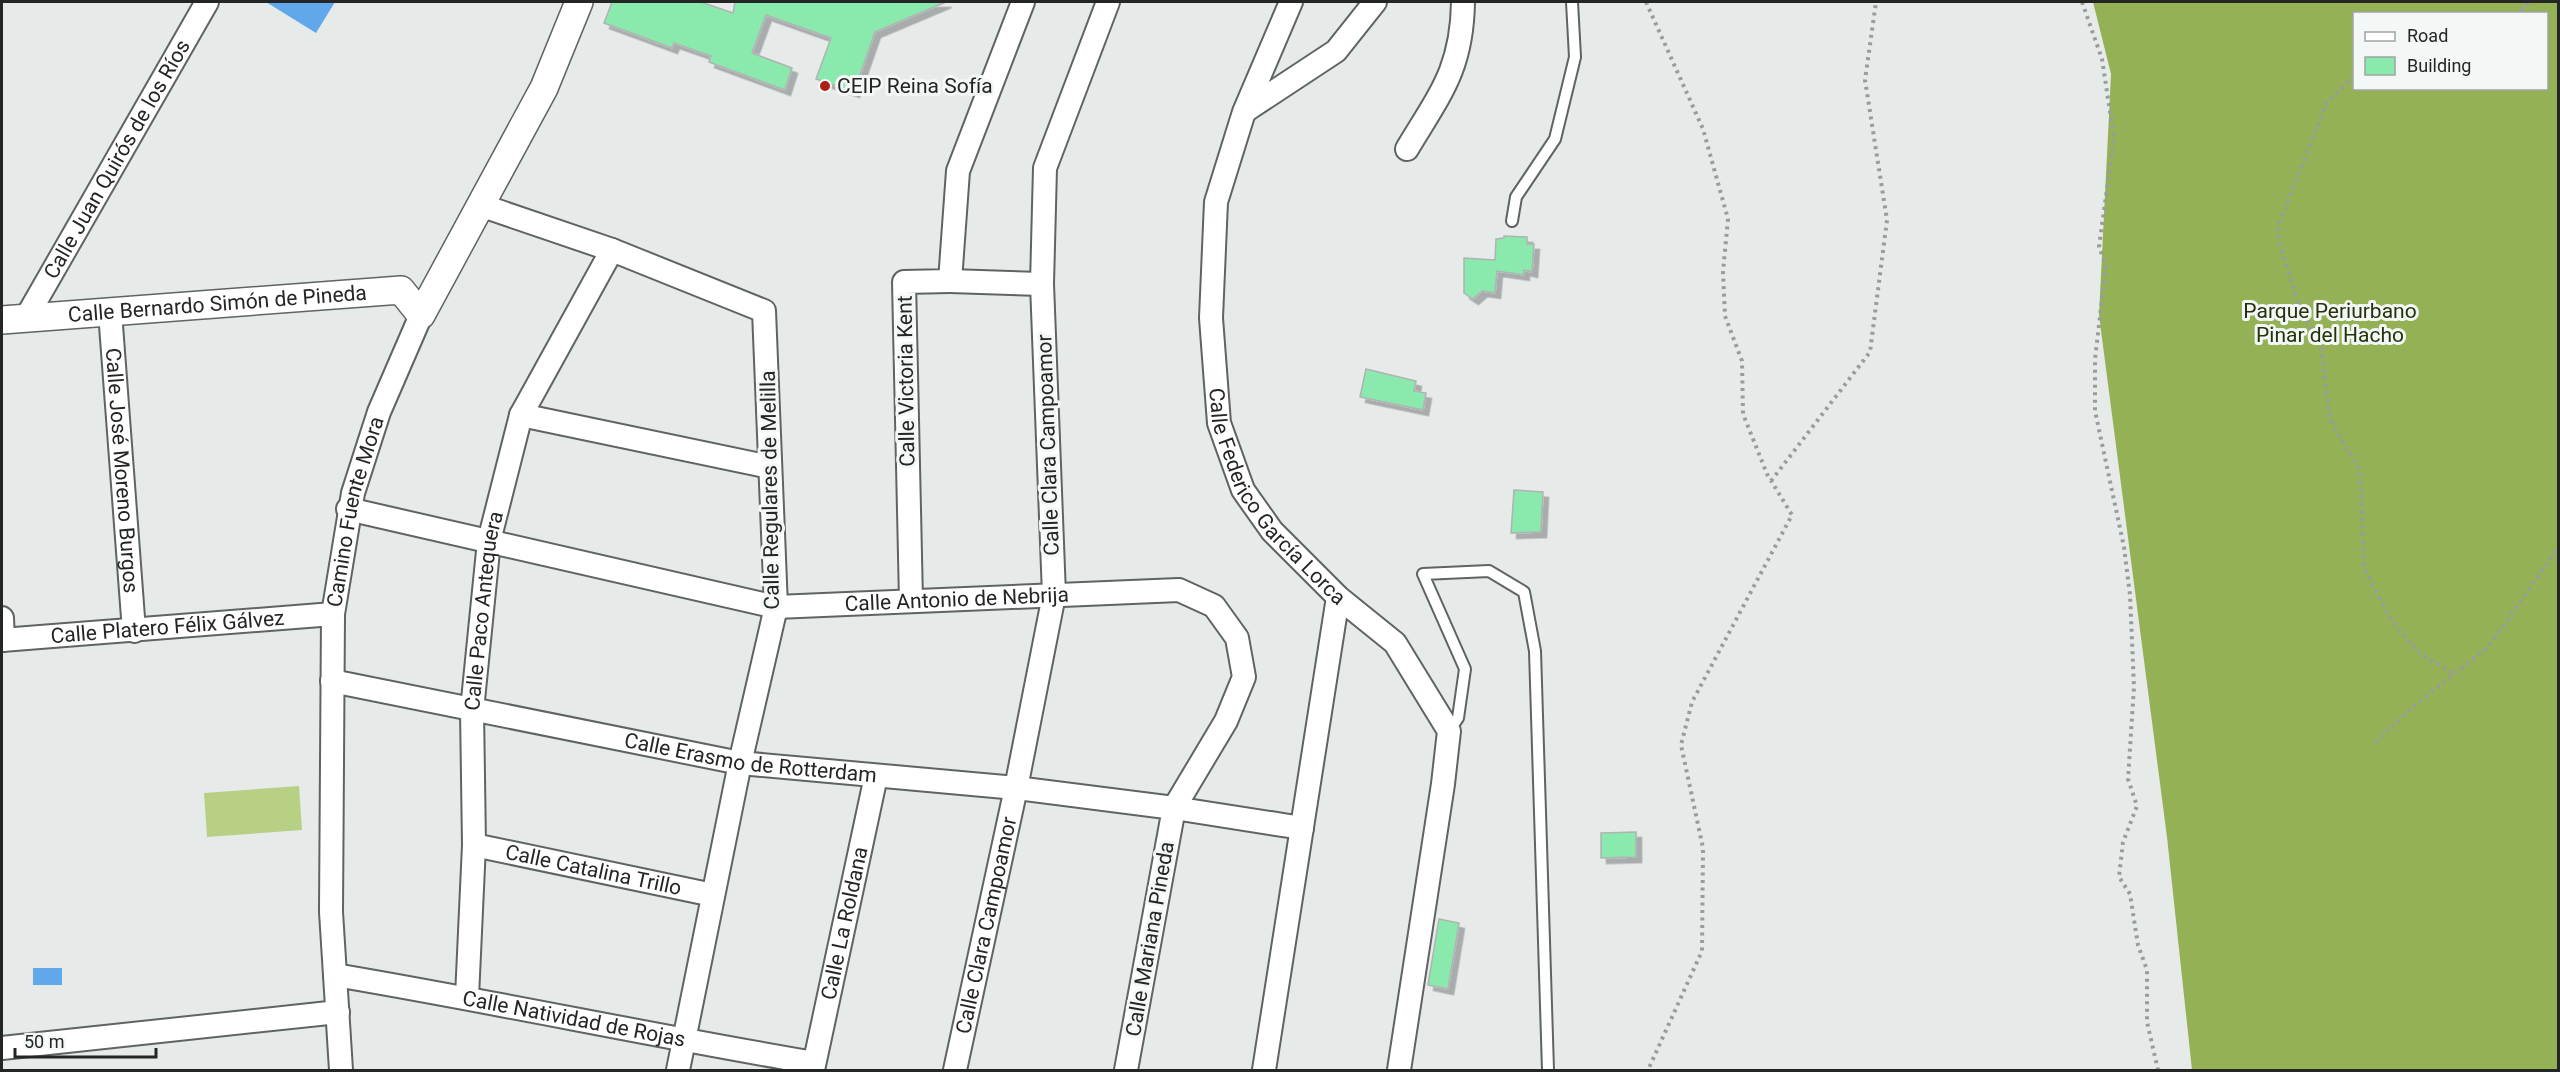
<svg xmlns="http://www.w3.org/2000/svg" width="2560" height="1072" font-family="Roboto,sans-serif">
<defs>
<filter id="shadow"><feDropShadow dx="5.5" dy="5.5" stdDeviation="0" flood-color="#0004"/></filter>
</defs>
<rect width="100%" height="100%" fill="#e6ebea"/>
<path fill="#b7d084" d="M299 786 302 830 207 837 204 793Z"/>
<path fill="#95b155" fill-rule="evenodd" d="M2093 2H2558V1070H2192L2167 837 2099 315 2111 74ZM2354 14H2546V88H2354Z"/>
<path fill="#60a7eb" d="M266 2H335L316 33Z
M33 968H62V985H33Z"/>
<path fill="#8ae9ad" stroke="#b0b3b1" stroke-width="1.5" filter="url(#shadow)" d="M612 2H701L733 13 735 2H946L875 32 854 92 816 79 831 38 766 15 752 53 792 68 785 90 709 62 711 56 674 43 672 48 604 23Z
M1504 236 1527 237V244H1534L1532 272 1524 270V275L1497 271 1495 293 1482 291 1473 299 1464 293V258L1495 260 1496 239 1504 238Z
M1366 369 1416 381 1414 391 1426 393 1423 410 1360 397Z
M1514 490 1543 492 1541 532 1511 533Z
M1636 832V857L1601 858V833Z
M1439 919 1459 923 1448 989 1428 985Z"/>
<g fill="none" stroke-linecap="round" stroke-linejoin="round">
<defs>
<path id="service" d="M1512 221 1516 197 1555 139 1575 57 1572 2
M1449 731 1458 718 1465 669 1423 574 1489 571 1524 592 1535 651 1548 1070"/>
<g id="minor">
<path id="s1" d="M1291 2 1244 112 1216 202 1211 318 1219 423 1243 490 1272 531 1338 597 1395 643 1449 731 1443 784 1399 1070"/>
<path d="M1245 111 1336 51 1375 2"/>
<path d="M1407 149C1440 94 1462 69 1463 2"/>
<path d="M480 205 612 250 764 311 776 607 740 763 678 1070"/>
<path d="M950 281 1042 284"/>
<path id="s2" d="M110 312 134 631"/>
<path id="s3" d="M26 318 207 2"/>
<path d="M521 415 770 467"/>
<path id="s4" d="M348 509 776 607 1179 590 1214 606 1237 638 1244 677 1226 721 1174 808 1302 828"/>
<path d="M911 601 904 282 950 281 958 171 1023 2"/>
<path d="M2 618 3 640"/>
<path id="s5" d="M2 640 333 614"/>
<path id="s6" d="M332 681 740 763 1016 788 1174 808 1126 1070"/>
<path id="s7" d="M474 845 713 895"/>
<path id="s8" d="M335 975C495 1002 654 1036 814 1063"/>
<path id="s9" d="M467 997 474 845 472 710 489 541 521 415 612 250"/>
<path d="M2 1048 338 1012"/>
<path id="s10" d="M341 1070 331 912 333 614 353 493 379 412 421 315"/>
<path id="s11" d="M813 1070 876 776"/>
<path id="s12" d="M955 1070 1016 788 1054 595 1042 284 1045 168 1108 2"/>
<path d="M1264 1070 1338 597"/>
</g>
<g id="tertiary">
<path id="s13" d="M2 320 401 290 421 315 544 88 579 2"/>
</g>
</defs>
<use href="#service" stroke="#5f6363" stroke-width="14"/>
<use href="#minor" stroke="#5f6363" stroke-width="26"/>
<use href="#tertiary" stroke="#5f6363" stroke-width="30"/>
<path stroke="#999c9c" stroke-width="4" stroke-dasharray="3 4.5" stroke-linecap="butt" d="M1646 2 1703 129 1728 219 1723 272 1725 316 1742 361 1743 414 1767 474 1792 515 1692 702 1681 745 1703 848 1702 951 1648 1070
M2082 2 2102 59 2114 138 2099 247 2106 265 2095 359V411L2124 547 2130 595 2134 687 2128 779 2137 806 2123 842 2119 877 2130 894 2138 945 2147 970V1022L2158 1070
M2514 14 2531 2
M2354 76 2327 102 2279 223V241L2299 306 2321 347 2330 420 2360 470 2364 568 2390 618 2418 652 2453 673
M1771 481 1870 352 1887 220 1865 80 1876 2
M2375 742 2414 706 2489 646 2558 548"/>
<use href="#service" stroke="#fff" stroke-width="10"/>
<use href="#minor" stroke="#fff" stroke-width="22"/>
<use href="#tertiary" stroke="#fff" stroke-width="27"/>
</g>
<circle fill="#af1f15" stroke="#f3f8f7" stroke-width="2" cx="825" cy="86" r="6"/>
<g text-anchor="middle" stroke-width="6" stroke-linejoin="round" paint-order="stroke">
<g font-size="21" fill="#242525" stroke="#f3f8f7" text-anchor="start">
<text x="837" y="93">CEIP Reina Sofía</text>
</g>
<g font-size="21" fill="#242525" stroke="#f3f8f7">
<text dy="7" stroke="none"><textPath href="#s3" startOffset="183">Calle Juan Quirós de los Ríos</textPath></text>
<text dy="7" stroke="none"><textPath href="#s13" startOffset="216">Calle Bernardo Simón de Pineda</textPath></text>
<text transform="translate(906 381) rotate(-91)" y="7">Calle Victoria Kent</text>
<text transform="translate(1048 445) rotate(-92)" y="7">Calle Clara Campoamor</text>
<text dy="7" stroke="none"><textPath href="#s2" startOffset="159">Calle José Moreno Burgos</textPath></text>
<text transform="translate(770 490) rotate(-91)" y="7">Calle Regulares de Melilla</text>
<text dy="7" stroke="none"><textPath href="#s1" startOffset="528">Calle Federico García Lorca</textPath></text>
<text dy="7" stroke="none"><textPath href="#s10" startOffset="561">Camino Fuente Mora</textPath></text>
<text dy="7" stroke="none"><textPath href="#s4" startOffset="620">Calle Antonio de Nebrija</textPath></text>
<text dy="7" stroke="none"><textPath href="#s9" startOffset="387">Calle Paco Antequera</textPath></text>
<text dy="7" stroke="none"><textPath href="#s5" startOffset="166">Calle Platero Félix Gálvez</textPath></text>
<text dy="7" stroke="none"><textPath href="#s6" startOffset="426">Calle Erasmo de Rotterdam</textPath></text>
<text dy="7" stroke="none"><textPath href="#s7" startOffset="122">Calle Catalina Trillo</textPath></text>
<text dy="7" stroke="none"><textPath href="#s11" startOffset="150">Calle La Roldana</textPath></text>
<text dy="7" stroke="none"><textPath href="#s12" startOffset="148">Calle Clara Campoamor</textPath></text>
<text transform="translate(1150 939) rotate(-80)" y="7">Calle Mariana Pineda</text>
<text dy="7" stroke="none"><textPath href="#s8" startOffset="243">Calle Natividad de Rojas</textPath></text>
</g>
<g font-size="21" fill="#27320b" stroke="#f3f8f7">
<text x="2330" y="318">Parque Periurbano<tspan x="2330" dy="24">Pinar del Hacho</tspan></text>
</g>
</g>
<rect width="2560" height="1072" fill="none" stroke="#242525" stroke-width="6"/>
<rect x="2353" y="12" width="195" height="78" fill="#f3f8f7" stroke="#a0a4a3" stroke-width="1.5"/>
<rect x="2365" y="32" width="30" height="9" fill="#ffffff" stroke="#a0a4a3" stroke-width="1.5"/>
<text x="2407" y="42" font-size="18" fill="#242525">Road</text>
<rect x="2365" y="57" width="30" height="18" fill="#8ae9ad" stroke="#a0a4a3" stroke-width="1.5"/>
<text x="2407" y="72" font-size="18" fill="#242525">Building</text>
<path d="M15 1048v9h141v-9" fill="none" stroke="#242525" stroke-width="3"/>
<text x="24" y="1048" font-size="18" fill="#242525" stroke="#f3f8f7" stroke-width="4.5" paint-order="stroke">50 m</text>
</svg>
